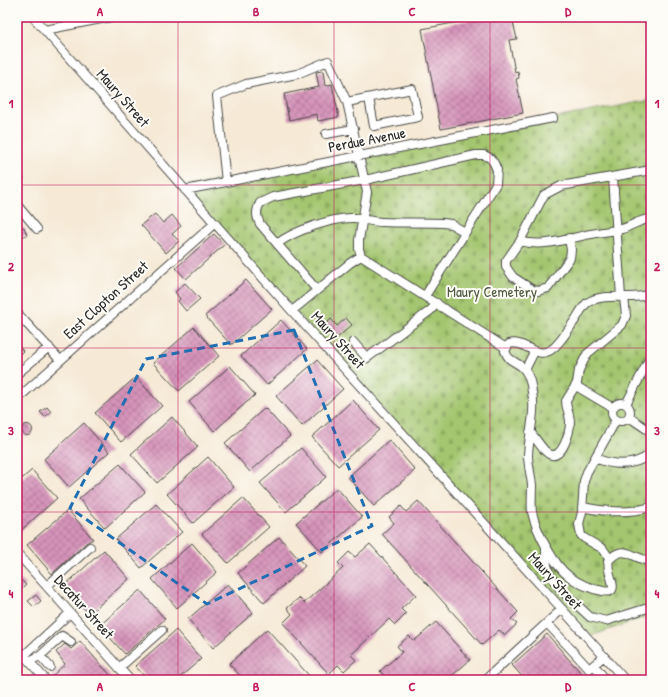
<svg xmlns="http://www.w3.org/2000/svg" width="668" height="697" font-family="'Patrick Hand',sans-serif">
<defs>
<pattern id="cemetery-stones" width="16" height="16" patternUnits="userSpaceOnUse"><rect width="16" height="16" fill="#a4c670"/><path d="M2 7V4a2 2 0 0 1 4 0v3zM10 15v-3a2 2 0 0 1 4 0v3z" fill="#8daa61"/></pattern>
<pattern id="building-cross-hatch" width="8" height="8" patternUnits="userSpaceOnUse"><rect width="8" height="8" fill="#d693ba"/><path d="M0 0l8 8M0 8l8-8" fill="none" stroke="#ae7897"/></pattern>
</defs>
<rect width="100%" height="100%" fill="#fdfcf7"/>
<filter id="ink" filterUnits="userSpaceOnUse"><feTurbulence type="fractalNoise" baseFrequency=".025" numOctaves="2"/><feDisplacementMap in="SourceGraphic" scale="8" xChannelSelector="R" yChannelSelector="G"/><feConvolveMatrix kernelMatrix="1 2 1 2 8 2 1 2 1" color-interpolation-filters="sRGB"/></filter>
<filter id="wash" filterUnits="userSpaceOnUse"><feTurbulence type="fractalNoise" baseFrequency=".012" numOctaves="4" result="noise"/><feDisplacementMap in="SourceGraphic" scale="16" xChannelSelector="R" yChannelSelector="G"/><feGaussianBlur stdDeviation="0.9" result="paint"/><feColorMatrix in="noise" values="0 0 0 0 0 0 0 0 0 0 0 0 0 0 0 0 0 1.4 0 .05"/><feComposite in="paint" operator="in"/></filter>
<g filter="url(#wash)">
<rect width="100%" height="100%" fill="#f6e9d6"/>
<path fill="url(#cemetery-stones)" stroke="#68784e" d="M651 100V615L588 637 183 187Z"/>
<g id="blocks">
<path fill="url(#building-cross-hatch)" d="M485 17 512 18 517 39 509 40 515 72 518 71 519 78 516 79 523 113 441 129 422 29Z
M323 71 325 86 332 84 339 117 318 121 317 114 289 120 284 94 319 87 316 72Z
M22 173 24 179 17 182V175Z
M155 214 163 223 172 215 181 226 172 234 179 241 166 253 141 225Z
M24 227 27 235 21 237 18 229Z
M214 234 224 245 186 279 176 268Z
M246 280 272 309 231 345 205 316Z
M185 283 200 299 186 311 178 301 180 299 175 292Z
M346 318 352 325 337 338 326 324 331 319 337 326Z
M281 320 307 349 267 385 241 356Z
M194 327 219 356 179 391 153 363Z
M17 344 23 351 17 357Z
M317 360 343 389 302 426 276 396Z
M230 366 255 395 214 431 189 402Z
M136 377 162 406 121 442 95 413Z
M353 400 379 430 338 466 312 437Z
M47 407 51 412 45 417 40 412Z
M265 408 290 436 250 472 225 443Z
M172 417 198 447 157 483 131 454Z
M84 423 109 452 69 487 44 459Z
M21.5 430a5.5 5.5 0 1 1 11 0a5.5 5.5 0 1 1-11 0Z
M389 440 415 470 374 506 348 477Z
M301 448 326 477 286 512 260 483Z
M208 457 234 487 193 523 167 494Z
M120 464 145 492 105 528 79 499Z
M32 470 57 498 17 534V483Z
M337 488 362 517 322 552 296 523Z
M243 498 269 527 228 563 202 534Z
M418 501 518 612 511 619 517 624 505 635 499 630 482 645 382 534 394 523 389 517 401 506 406 512Z
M156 504 182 532 141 568 116 539Z
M68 510 93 539 86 543 52 574 27 545Z
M279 537 305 566 264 603 238 573Z
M192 543 217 572 177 608 152 579Z
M370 544 416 595 401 609 406 614 395 625 389 619 351 655 356 660 344 671 338 665 329 674 283 623 292 614 287 608 299 598 304 603 343 568 338 563 349 552 355 557Z
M104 550 129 579 89 614 64 586Z
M21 580 26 585 17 594V583Z
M228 584 253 613 213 648 188 619Z
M140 590 165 619 125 654 99 626Z
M36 595 41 601 34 607 28 601Z
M436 622 470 660 447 680H388L380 671 402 652 397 646 409 636 414 641Z
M267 629 313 680H244L229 664Z
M176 630 201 659 177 680H148L135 666Z
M547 634 572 663 588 680H548L544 676 540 680H525L512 665Z
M80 641 101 665 115 680H51V677L65 664 56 652 65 644 71 649Z"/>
</g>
</g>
<g filter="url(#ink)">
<use href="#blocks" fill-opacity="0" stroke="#494845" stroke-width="1"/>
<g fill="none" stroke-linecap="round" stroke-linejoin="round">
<defs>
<path id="minor" d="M33 17 292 311 562 609 625 680
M69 17H70
M45 30 111 17
M369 98 374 126 418 117 412 89 347 102 367 192 359 240V249L361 256 506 348
M326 134 354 129
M613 177 621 297
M226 182 217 96 246 84 297 74 328 61 347 102
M185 190 553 118
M17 205 37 229
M569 238 571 250 570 258 548 288 538 291 533 290 513 277 506 267V261L520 241 544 195 561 186 651 170
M520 241C543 248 569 238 591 234 601 232 612 231 622 229 632 226 640 219 651 219
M277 244C293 231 334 217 354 218 364 219 373 222 382 222 402 223 423 222 443 223L451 224 465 232
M317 290 260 224C256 216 256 211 260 203L273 197 365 180 476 155H484L490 158 494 163 497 170 496 184 425 296
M651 295C644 296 637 297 630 297 616 297 599 295 587 303 581 308 578 317 573 323 569 329 558 345 552 349 536 361 525 339 509 344L505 351C509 362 514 360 522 367 528 372 531 383 532 392 536 412 529 434 528 455 528 465 531 475 532 485 532 494 531 504 532 512 536 531 554 566 570 577 579 584 592 589 603 591 620 595 610 578 609 570 608 567 609 564 608 561 625 542 633 560 651 561
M292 311 350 263 361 256
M17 313 60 360
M353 342 367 358 431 310 437 303
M525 370 534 352
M17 374 49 347
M576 386 613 408
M17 399 215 223
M612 412a9 9 0 1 1 18 0a9 9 0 1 1-18 0Z
M626 404 651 356
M629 417 651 432
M530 432C537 439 541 449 549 454 562 461 570 432 570 422 570 415 566 408 566 401L577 383 579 370 587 354 622 325 626 316 624 297
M595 458C614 466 633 467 651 454
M582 507C605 512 628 514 651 507
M546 547V560L549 574 561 590 590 617 606 621 651 607
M17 553 130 680
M610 559 603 549 584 538 581 535 579 524 582 512 584 481 587 472 616 420
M47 586 90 547
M547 623 589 669 604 656
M17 648 46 680
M40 656 62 636 71 642
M29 661 40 656 50 667
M17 662 70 613
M594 665 606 680
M119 668 162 630
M485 680 562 609"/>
</defs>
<use href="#minor" stroke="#494845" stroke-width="10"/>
<use href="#minor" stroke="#fff" stroke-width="8"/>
</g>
</g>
<path fill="none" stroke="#1f6fb2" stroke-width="3" stroke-dasharray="8 5" stroke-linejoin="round" d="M294 330 372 526 207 604 70 508 146 359Z"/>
<path fill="none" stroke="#c2185b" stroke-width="1" stroke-opacity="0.55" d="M178 17V680M334 17V680M490 17V680M17 185H651M17 348H651M17 512H651"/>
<g text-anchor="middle" stroke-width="4" stroke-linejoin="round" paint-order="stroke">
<g font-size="15" fill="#2b2b2b" stroke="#fdfcf7">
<text transform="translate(123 98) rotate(49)" y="5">Maury Street</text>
<text transform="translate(367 140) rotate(-11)" y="5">Perdue Avenue</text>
<text transform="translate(106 300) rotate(-42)" y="5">East Clopton Street</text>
<text transform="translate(338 340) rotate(48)" y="5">Maury Street</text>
<text transform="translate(555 581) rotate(48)" y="5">Maury Street</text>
<text transform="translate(84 607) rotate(48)" y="5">Decatur Street</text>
</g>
<g font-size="15" fill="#4f5a40" stroke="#fdfcf7">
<text x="492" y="297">Maury Cemetery</text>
</g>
</g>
<rect width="668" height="697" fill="none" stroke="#fdfcf7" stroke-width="44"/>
<rect x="22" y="22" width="624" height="653" fill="none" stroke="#c2185b" stroke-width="1.5"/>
<g font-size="13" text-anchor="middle" font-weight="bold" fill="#c2185b">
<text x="100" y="16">A</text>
<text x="256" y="16">B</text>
<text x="412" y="16">C</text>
<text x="568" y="16">D</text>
<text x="11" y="108">1</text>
<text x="657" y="108">1</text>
<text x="11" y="271">2</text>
<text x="657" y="271">2</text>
<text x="11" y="435">3</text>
<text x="657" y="435">3</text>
<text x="11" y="598">4</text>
<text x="657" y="598">4</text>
<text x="100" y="691">A</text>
<text x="256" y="691">B</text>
<text x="412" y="691">C</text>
<text x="568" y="691">D</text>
</g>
</svg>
